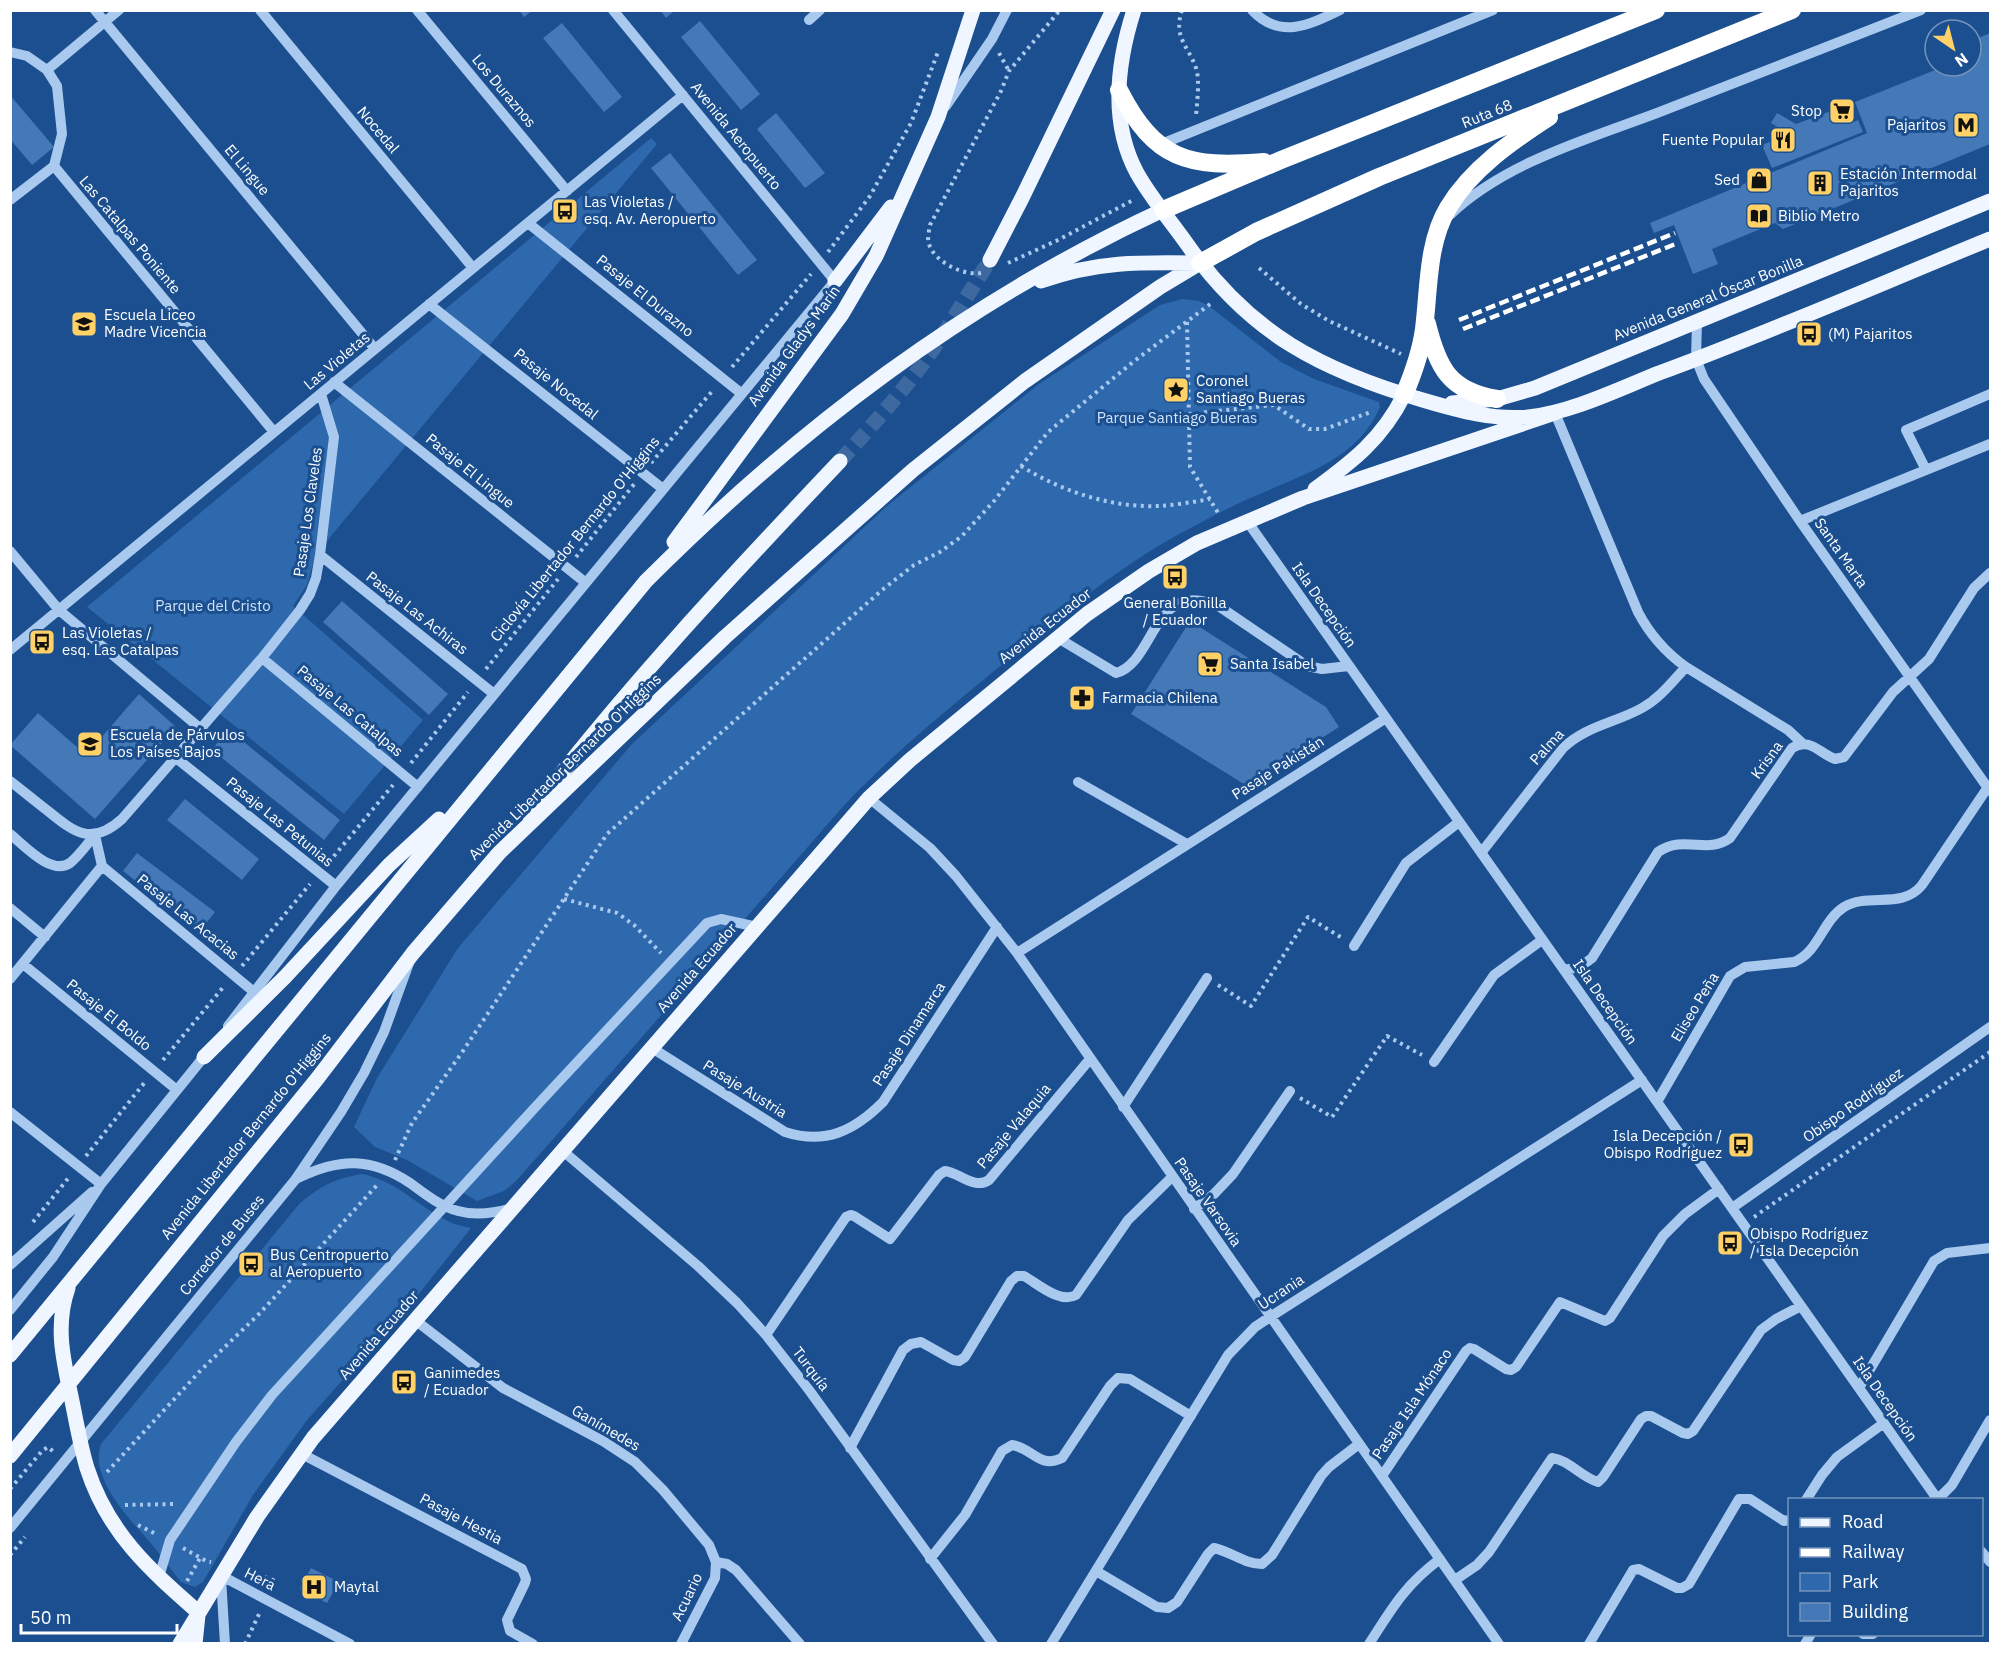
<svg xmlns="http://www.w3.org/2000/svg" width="2001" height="1654" font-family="'IBM Plex Sans',sans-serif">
<rect width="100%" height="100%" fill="#1b4f8f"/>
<path fill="#2e69ad" d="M651 138 657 144 331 536 314 561 307 585 293 606 423 720 344 814 87 607Z
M1182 299 1199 301 1209 306 1281 362 1314 379 1379 402 1380 407C1359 457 1308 473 1262 493 1235 504 1208 519 1181 533 1115 569 1056 619 999 667 953 705 907 742 865 784 849 799 834 817 819 834L547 1146 516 1181 504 1191 477 1201 407 1160 375 1147 354 1127 377 1078 458 948 632 744 887 506 1039 384 1160 305Z
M362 1174C398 1181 417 1206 448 1221 455 1225 463 1226 471 1228L414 1300 307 1420 253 1495 203 1582 195 1587 181 1582C170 1568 160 1554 149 1541 128 1517 89 1478 101 1444L300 1203C323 1185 333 1179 362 1174Z"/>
<path fill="#4478b7" d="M519 10H533L524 17Z
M660 10H675L666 18Z
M700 21 760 94 741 110 681 37Z
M562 23 622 97 604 112 543 38Z
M1990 33V144L1783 229 1775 223 1712 249 1718 264 1693 274 1674 225 1654 233 1650 223 1867 133 1855 102 1945 66H1971V55L1979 52 1974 40Z
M10 95 54 147 32 165 10 139Z
M1839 108 1841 114 1849 110 1854 122 1858 120 1863 132 1772 168 1762 145 1790 134 1771 123 1777 113 1796 124Z
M776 113 825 173 805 188 757 129Z
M670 153 757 260 738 275 651 168Z
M342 601 448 694 429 715 323 622Z
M1190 621 1326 707 1339 727 1247 786 1131 714Z
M139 694 176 727 95 819 10 745 38 713 86 755Z
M228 729 340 820 324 840 212 750Z
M185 799 259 859 242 880 167 820Z
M137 853 215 912 200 931 123 871Z
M311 1568 339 1582 327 1603 300 1589Z"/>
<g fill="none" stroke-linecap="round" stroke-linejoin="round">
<path stroke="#3d69a0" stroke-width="15" stroke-dasharray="15 8" stroke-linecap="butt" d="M840 461C869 429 898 397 924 362 948 329 968 294 990 260"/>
<path stroke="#a9c9ee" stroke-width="4" stroke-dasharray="3 4.5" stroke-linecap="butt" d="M1182 10C1173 38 1188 45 1196 68 1200 80 1197 103 1196 116
M999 53 1009 71
M828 252 870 196 911 123 938 52
M1008 263 1058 240 1135 199
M1259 268 1301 304 1329 321 1401 354
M981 273C964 276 934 262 929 244 927 239 929 231 930 225L1001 91 1009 71 1060 10
M1187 322 1190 467 1220 516
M732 367 811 274
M1189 414 1274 405 1309 429H1325L1371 412
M651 463 714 389
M1021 466C1061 491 1111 508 1159 506 1175 505 1193 502 1210 499
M576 557 635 483
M486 669 558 579
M411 763 468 692
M329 862 393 785
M564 899 617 913 634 925 661 953
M242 966 310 884
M1218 985 1251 1006 1308 917 1342 938
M163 1060 225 985
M1300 1098 1332 1117 1387 1036 1422 1055
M86 1156 145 1082
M395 1160 412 1123 463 1051 607 834 882 590 914 565 940 552 962 536 994 501 1048 432 1133 362 1213 302
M1754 1217 1990 1052
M33 1222 70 1176
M107 1472 201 1370 260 1313 379 1183
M10 1489 42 1451 48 1447 55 1453
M125 1505 175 1504
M138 1525 158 1535
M183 1548 206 1561 211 1562
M10 1555 25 1537
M250 1572 273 1580 271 1586
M187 1581 200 1558
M245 1644 260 1612"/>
<path stroke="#a9c9ee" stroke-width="10" d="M95 10 375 349
M260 10 473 268
M417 10 567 191
M1252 10C1280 40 1309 25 1340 10
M809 20 820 10
M10 52 27 56 47 70 57 86 62 134 54 166
M47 70 119 10
M946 106 992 39 1007 10
M1159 145 1493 10
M54 166 274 432
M10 200 54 166
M1450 215C1504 163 1588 139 1657 113 1745 79 1833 45 1921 10
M528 223 742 394
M429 304 663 489
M1697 322 1696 359 1704 379 1800 521 1990 791
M334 382 586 583
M1555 413 1638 612C1650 635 1665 652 1686 667L1788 730 1802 743
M1926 470 1906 430 1990 394
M1247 521 1938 1500
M1800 521 1990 444
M10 551 59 610 201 729
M320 555 494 694
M1058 638 1116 673C1156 662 1152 576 1220 607L1307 666 1322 669 1349 666
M10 650 683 95
M262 658 418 787
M176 758 336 886
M10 781C23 791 35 801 48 811 75 833 92 846 122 819L262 658 300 610 310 594 316 578 320 555 334 437 321 394
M1078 782 1187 844
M869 798 930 848 956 876 1017 953 1499 1644
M10 834C24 845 51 876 70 863 79 856 87 844 95 835
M95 835 102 866
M1481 853 1563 748C1586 726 1615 723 1642 708 1660 698 1672 682 1686 667
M102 866 254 992
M10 908 45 937
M1354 946 1406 863 1459 822
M1017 953 1386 718
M23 964 177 1090
M1564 970 1580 967 1592 958 1658 852C1685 834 1707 855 1730 838L1792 748C1810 737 1819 753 1835 759L1844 757 1893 692 1929 659 1974 588 1990 573
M10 979 102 866
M228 1026 336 886 835 281 613 10
M652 1048 785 1132C825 1145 854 1131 883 1102L997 927
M1434 1062 1494 975 1542 940
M1657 1102 1730 976 1745 967 1794 962C1819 952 1822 921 1844 907 1869 892 1902 910 1922 885L1988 787
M1123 1107 1207 978
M10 1112 101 1184
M563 1151 698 1266 737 1303 766 1335 809 1390 993 1644
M298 1178C339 1158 371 1157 410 1183 425 1194 440 1206 458 1211 476 1216 495 1213 512 1208
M1732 1208 1990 1027
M1194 1209 1214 1194 1233 1174 1290 1091
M10 1265 92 1192
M10 1310 53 1257 101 1184 207 1053
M415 1320 503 1388 603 1441 635 1462 663 1490 709 1545 716 1562 715 1578 681 1644
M766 1335 846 1217 851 1215 854 1216 890 1239 939 1175 945 1171C960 1173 974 1190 989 1180L1090 1059
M1859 1388 1934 1261 1947 1253 1990 1248
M850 1448 903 1350 911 1344 921 1342 953 1360 959 1361 965 1357 1011 1281 1017 1276H1024C1038 1284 1060 1304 1076 1295L1128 1220 1172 1177
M302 1454 522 1569 526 1579 525 1583 507 1620 510 1631 533 1644
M1382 1476 1466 1351 1470 1348 1474 1349 1506 1369 1511 1370 1516 1367 1560 1302 1605 1321 1610 1318 1663 1236 1685 1214 1719 1189
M1938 1499 1952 1485 1990 1420
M1806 1500 1822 1475 1837 1457 1884 1423
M10 1528 295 1180 341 1112 364 1073 384 1032 409 963
M1982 1552 1990 1562
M930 1559 965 1515 1002 1451 1012 1445C1033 1448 1039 1469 1062 1458L1110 1386 1118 1378 1130 1379 1191 1416
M716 1562 727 1564 736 1570 800 1644
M1096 1571 1157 1607 1168 1608 1177 1602 1208 1554 1214 1548C1232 1552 1244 1564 1262 1564L1272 1555 1321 1476 1329 1467 1359 1444
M220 1575 350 1644
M159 1577 170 1540 236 1442 272 1395 540 1102 707 923 721 919 757 927
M221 1578 225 1644
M1455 1580 1477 1565 1489 1552 1552 1458C1569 1460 1581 1477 1598 1482L1603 1477 1641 1419 1646 1416H1651L1683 1433 1688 1434 1693 1431 1761 1330 1776 1319 1801 1306
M1863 1634H1873
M1051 1644 1228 1355 1255 1327 1270 1317 1642 1080
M1369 1644C1392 1608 1405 1585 1440 1559
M1589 1644 1633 1570 1639 1569 1677 1588H1682L1689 1584 1739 1499H1750L1784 1521 1790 1520
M1805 1644 1811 1634"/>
<path stroke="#f0f6ff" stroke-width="15" d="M1134 10C1117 63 1110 123 1137 173 1151 198 1170 220 1187 244 1250 334 1322 371 1426 401 1460 411 1493 420 1528 417 1570 413 1619 389 1659 373 1771 332 1880 284 1990 239
M990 260 1022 198 1113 10
M835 281 891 207
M1041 281C1097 261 1141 262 1200 263
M1452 403 1497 399 1535 388 1990 201
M1315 489C1353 461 1382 439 1404 395
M674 542 842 314 876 256 938 117 973 10
M529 815C624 690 732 575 840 461
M204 1057 285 977 389 865 439 819
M68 1288C55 1325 63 1359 71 1396 76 1420 80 1445 87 1468 108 1533 149 1569 198 1612
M10 1355 646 581C799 428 965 302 1163 210
M10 1456 317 1079 413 953 499 853 725 637 913 470 1025 381 1160 287 1200 263
M180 1644 257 1517 313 1438 869 798 910 760 1087 614 1149 571 1197 543 1303 498 1555 413
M195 1644 198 1615"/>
<path stroke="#fff" stroke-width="18" d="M1119 90C1155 161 1189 168 1264 162
M1163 210 1281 160 1656 10
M1200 263 1256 232 1379 177 1792 10
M1427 324C1438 368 1449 391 1497 399
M1404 395C1413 374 1421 351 1424 329 1429 290 1427 243 1448 208 1471 169 1512 141 1549 117"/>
<path stroke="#fff" stroke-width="4.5" stroke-dasharray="10 4.5" stroke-linecap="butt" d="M1459 320 1675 233
M1463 329 1678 243"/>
</g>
<defs>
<symbol id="supermarket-square" viewBox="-11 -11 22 22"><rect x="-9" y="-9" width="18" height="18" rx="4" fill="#ffd166" stroke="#1b4f8f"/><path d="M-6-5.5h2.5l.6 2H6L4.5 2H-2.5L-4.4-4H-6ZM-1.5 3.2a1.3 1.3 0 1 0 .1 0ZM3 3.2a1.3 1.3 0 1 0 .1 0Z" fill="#111"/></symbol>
<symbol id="metro-square" viewBox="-11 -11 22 22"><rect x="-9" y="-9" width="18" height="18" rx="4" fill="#ffd166" stroke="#1b4f8f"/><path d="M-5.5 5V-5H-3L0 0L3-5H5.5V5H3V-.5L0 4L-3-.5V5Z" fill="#111"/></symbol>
<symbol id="restaurant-square" viewBox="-11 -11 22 22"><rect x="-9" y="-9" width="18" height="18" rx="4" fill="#ffd166" stroke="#1b4f8f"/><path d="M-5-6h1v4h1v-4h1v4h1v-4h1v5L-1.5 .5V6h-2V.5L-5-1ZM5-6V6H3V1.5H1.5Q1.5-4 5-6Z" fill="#111"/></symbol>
<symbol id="shop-square" viewBox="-11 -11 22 22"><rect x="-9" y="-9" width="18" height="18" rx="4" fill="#ffd166" stroke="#1b4f8f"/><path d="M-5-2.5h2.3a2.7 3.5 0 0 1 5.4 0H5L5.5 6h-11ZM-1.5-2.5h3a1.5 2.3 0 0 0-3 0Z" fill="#111"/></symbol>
<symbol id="building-square" viewBox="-11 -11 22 22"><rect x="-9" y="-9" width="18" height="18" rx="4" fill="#ffd166" stroke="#1b4f8f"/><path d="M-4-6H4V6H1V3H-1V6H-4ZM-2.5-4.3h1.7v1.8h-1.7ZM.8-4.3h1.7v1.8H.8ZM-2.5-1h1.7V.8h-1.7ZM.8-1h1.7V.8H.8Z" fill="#111"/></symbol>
<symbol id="bus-square" viewBox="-11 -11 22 22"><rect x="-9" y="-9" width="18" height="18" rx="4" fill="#ffd166" stroke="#1b4f8f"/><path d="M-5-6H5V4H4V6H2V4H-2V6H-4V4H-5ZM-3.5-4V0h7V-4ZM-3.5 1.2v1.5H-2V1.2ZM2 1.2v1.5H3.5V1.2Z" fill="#111"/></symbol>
<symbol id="library-square" viewBox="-11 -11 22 22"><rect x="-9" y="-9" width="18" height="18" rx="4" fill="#ffd166" stroke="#1b4f8f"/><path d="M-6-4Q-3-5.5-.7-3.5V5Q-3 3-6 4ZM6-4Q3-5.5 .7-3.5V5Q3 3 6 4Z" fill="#111"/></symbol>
<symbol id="school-square" viewBox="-11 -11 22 22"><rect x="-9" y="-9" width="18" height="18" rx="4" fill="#ffd166" stroke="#1b4f8f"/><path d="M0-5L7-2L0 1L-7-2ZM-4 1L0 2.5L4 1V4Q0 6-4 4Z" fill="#111"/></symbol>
<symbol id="sight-square" viewBox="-11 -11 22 22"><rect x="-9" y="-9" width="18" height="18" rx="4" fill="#ffd166" stroke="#1b4f8f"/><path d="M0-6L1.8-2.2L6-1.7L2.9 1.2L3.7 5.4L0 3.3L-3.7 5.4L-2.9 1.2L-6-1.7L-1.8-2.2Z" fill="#111"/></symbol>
<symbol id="pharmacy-square" viewBox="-11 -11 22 22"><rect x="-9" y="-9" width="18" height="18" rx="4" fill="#ffd166" stroke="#1b4f8f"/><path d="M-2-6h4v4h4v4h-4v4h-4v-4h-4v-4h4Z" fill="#111"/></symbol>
<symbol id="hospital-square" viewBox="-11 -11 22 22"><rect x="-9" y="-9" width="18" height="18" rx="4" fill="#ffd166" stroke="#1b4f8f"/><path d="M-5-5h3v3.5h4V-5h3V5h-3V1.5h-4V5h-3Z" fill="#111"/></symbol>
</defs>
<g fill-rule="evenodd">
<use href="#supermarket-square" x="1827" y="96" width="30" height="30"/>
<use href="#metro-square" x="1951" y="110" width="30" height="30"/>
<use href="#restaurant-square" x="1768" y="125" width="30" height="30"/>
<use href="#shop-square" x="1744" y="165" width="30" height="30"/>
<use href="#building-square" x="1805" y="168" width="30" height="30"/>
<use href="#bus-square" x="550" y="196" width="30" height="30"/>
<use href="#library-square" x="1744" y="201" width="30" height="30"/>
<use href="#school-square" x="69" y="309" width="30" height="30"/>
<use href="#bus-square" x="1794" y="319" width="30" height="30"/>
<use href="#sight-square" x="1161" y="375" width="30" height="30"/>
<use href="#bus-square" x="1160" y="562" width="30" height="30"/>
<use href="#bus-square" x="27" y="627" width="30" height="30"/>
<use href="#supermarket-square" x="1195" y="649" width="30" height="30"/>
<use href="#pharmacy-square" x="1067" y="683" width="30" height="30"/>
<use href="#school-square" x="75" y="729" width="30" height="30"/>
<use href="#bus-square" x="1726" y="1130" width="30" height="30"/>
<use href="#bus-square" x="1715" y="1228" width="30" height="30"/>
<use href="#bus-square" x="236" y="1249" width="30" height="30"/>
<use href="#bus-square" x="389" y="1367" width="30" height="30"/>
<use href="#hospital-square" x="299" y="1572" width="30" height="30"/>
</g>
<g text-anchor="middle" stroke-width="6" stroke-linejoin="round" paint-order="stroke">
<g font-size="15" fill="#fff" stroke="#1b4f8f">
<text transform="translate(504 91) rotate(50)" y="5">Los Duraznos</text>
<text transform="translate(1487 114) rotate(-22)" y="5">Ruta 68</text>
<text transform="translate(378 130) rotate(50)" y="5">Nocedal</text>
<text transform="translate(736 136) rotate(51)" y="5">Avenida Aeropuerto</text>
<text transform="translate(247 170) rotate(50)" y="5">El Lingue</text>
<text transform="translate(130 235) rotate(50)" y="5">Las Catalpas Poniente</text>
<text transform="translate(645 296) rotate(39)" y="5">Pasaje El Durazno</text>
<text transform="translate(1708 298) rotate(-22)" y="5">Avenida General Óscar Bonilla</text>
<text transform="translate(794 346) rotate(-54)" y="5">Avenida Gladys Marín</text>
<text transform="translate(337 361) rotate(-40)" y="5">Las Violetas</text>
<text transform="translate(556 384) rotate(39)" y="5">Pasaje Nocedal</text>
<text transform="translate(470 471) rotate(39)" y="5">Pasaje El Lingue</text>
<text transform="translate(308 512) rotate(-82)" y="5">Pasaje Los Claveles</text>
<text transform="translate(575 539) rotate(-51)" y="5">Ciclovía Libertador Bernardo O'Higgins</text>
<text transform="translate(1841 553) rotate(55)" y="5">Santa Marta</text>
<text transform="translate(1324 605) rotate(55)" y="5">Isla Decepción</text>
<text transform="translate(417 613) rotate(38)" y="5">Pasaje Las Achiras</text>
<text transform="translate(1045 626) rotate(-38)" y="5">Avenida Ecuador</text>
<text transform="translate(350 711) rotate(40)" y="5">Pasaje Las Catalpas</text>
<text transform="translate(1547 747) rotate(-48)" y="5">Palma</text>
<text transform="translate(1767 760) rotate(-54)" y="5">Krisna</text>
<text transform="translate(565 767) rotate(-44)" y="5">Avenida Libertador Bernardo O'Higgins</text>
<text transform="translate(1278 768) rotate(-32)" y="5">Pasaje Pakistán</text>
<text transform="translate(280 822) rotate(39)" y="5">Pasaje Las Petunias</text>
<text transform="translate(188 917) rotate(39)" y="5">Pasaje Las Acacias</text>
<text transform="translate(697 968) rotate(-49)" y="5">Avenida Ecuador</text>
<text transform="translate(1605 1002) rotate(55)" y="5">Isla Decepción</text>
<text transform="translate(1695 1007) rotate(-59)" y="5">Eliseo Peña</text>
<text transform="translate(109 1015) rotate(39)" y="5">Pasaje El Boldo</text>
<text transform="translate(909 1034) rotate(-57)" y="5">Pasaje Dinamarca</text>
<text transform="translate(745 1089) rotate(32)" y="5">Pasaje Austria</text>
<text transform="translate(1853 1105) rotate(-35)" y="5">Obispo Rodríguez</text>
<text transform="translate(1014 1126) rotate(-50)" y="5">Pasaje Valaquia</text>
<text transform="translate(246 1136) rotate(-51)" y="5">Avenida Libertador Bernardo O'Higgins</text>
<text transform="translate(1208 1202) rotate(55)" y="5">Pasaje Varsovia</text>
<text transform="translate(222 1245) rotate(-51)" y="5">Corredor de Buses</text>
<text transform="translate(1281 1292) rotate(-33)" y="5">Ucrania</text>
<text transform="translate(379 1335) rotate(-49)" y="5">Avenida Ecuador</text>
<text transform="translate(811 1369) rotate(53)" y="5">Turquía</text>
<text transform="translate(1885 1399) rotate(55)" y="5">Isla Decepción</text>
<text transform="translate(1412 1404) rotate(-56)" y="5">Pasaje Isla Mónaco</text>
<text transform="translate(606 1428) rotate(30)" y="5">Ganímedes</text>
<text transform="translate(461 1519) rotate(28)" y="5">Pasaje Hestia</text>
<text transform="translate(260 1579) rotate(27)" y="5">Hera</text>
<text transform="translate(687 1597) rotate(-64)" y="5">Acuario</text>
</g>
<g font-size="15" fill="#fff" stroke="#1b4f8f" text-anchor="start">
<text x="1822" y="116" text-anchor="end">Stop</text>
<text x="1946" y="130" text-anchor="end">Pajaritos</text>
<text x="1764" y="145" text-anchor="end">Fuente Popular</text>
<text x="1840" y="179">Estación Intermodal<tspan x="1840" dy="17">Pajaritos</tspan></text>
<text x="1740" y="185" text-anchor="end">Sed</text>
<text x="584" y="207">Las Violetas /<tspan x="584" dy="17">esq. Av. Aeropuerto</tspan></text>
<text x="1778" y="221">Biblio Metro</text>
<text x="104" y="320">Escuela Liceo<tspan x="104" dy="17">Madre Vicencia</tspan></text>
<text x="1828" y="339">(M) Pajaritos</text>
<text x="1196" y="386">Coronel<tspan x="1196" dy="17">Santiago Bueras</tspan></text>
<text x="1175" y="608" text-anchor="middle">General Bonilla<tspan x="1175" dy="17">/ Ecuador</tspan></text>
<text x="62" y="638">Las Violetas /<tspan x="62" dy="17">esq. Las Catalpas</tspan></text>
<text x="1230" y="669">Santa Isabel</text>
<text x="1102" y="703">Farmacia Chilena</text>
<text x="110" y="740">Escuela de Párvulos<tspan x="110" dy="17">Los Países Bajos</tspan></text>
<text x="1722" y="1141" text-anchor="end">Isla Decepción /<tspan x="1722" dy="17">Obispo Rodríguez</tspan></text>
<text x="1750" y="1239">Obispo Rodríguez<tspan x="1750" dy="17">/ Isla Decepción</tspan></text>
<text x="270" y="1260">Bus Centropuerto<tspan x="270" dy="17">al Aeropuerto</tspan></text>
<text x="424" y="1378">Ganimedes<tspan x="424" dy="17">/ Ecuador</tspan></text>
<text x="334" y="1592">Maytal</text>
</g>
<g font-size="15" fill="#cfe3fa" stroke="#1b4f8f">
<text x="1177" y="423">Parque Santiago Bueras</text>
<text x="213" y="611">Parque del Cristo</text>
</g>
</g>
<rect width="2001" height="1654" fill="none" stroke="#ffffff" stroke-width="24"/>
<rect x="1788" y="1498" width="195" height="138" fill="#1b4f8f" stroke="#7695bc" stroke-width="1.5"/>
<rect x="1800" y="1518" width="30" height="9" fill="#f0f6ff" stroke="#7695bc" stroke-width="1.5"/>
<text x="1842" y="1528" font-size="18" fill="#ffffff">Road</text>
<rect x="1800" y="1548" width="30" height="9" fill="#ffffff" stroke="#7695bc" stroke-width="1.5"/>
<text x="1842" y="1558" font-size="18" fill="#ffffff">Railway</text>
<rect x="1800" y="1573" width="30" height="18" fill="#2e69ad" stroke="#7695bc" stroke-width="1.5"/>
<text x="1842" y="1588" font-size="18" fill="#ffffff">Park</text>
<rect x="1800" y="1603" width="30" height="18" fill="#4478b7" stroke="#7695bc" stroke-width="1.5"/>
<text x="1842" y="1618" font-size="18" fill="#ffffff">Building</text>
<g transform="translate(1953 48) rotate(145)"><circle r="28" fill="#1b4f8f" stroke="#7695bc" stroke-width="1.5"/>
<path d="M0-4.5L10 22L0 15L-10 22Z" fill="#ffd166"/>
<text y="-9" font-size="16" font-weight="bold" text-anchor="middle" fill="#ffffff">N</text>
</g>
<path d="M21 1624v9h156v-9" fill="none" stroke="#ffffff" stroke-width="3"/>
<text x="30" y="1624" font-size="18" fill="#ffffff" stroke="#1b4f8f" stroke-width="4.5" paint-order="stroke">50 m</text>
</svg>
